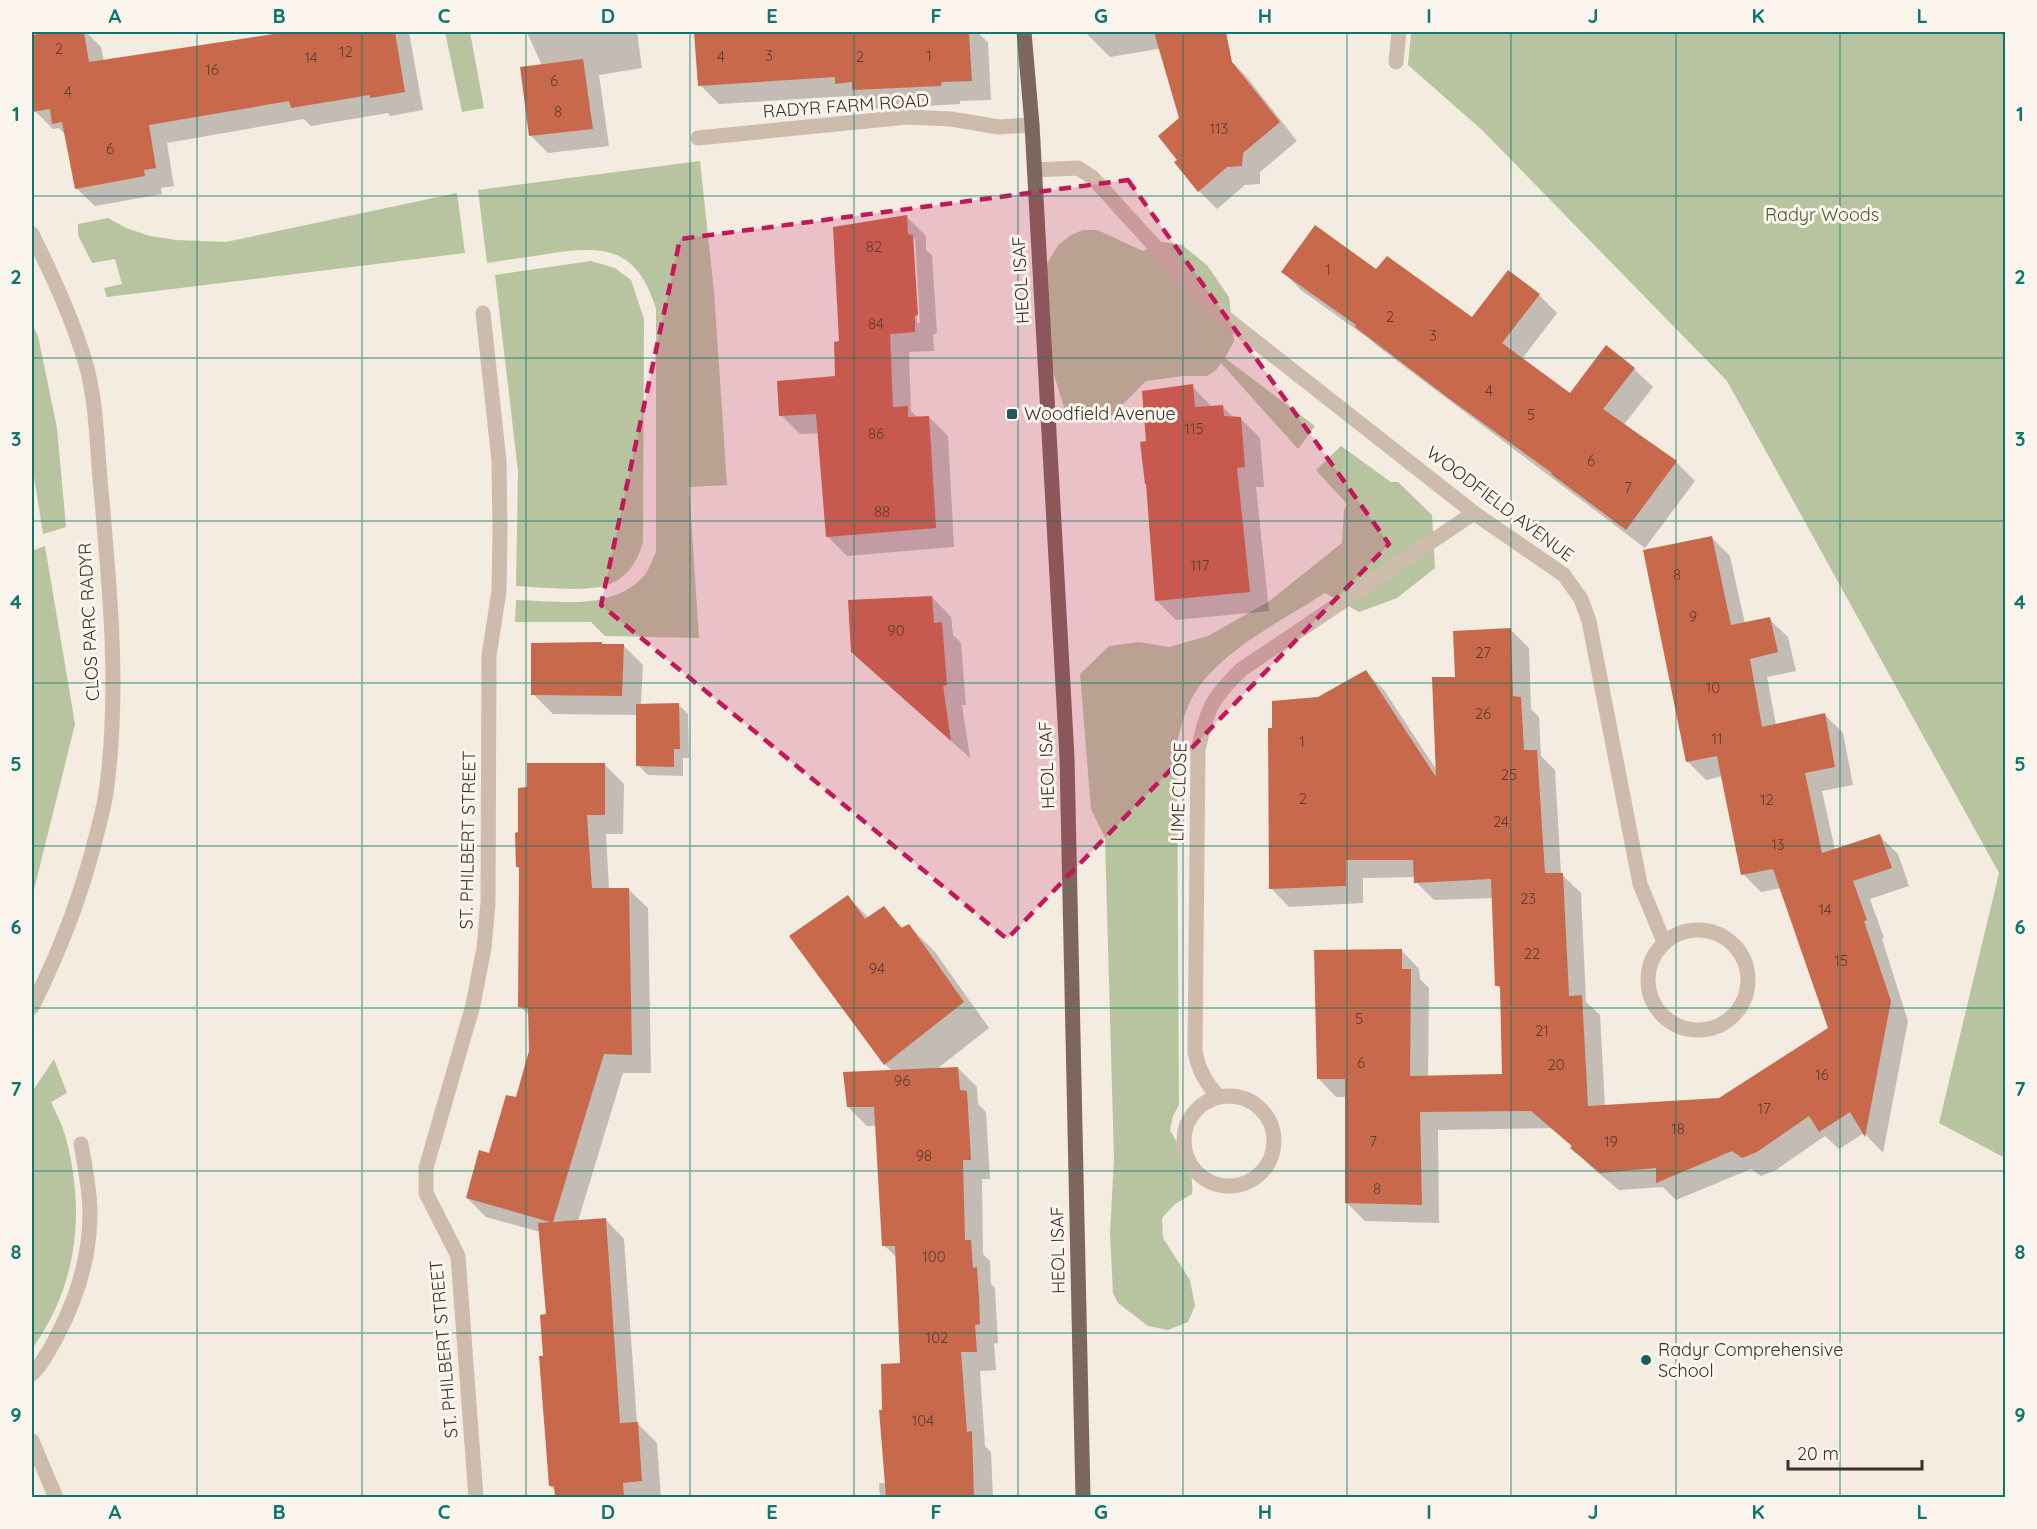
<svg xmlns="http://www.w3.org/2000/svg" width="2037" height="1529" font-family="Quicksand,sans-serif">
<rect width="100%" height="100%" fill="#f4ebe1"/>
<path fill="#b8c4a0" d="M445 32H470L484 108 462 112Z
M1411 32H2005V1158L1939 1123 1999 873 1727 381 1482 130 1408 65Z
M700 161 714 292 727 485 689 487 699 638 605 636 591 622H515L516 600C558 601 611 611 643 577 649 571 652 560 656 552V309C637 247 605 245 547 254 527 257 507 260 487 263L478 190Z
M457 193 465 253 107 297 104 288 122 284 115 259 92 263 78 235V224L108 218 126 228 150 236 176 240 226 242Z
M1083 230H1097L1143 251 1163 242 1182 245 1207 265 1229 297 1234 341 1225 358 1315 426 1298 449 1221 363 1216 370 1207 376H1182L1146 381 1106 421 1075 419 1065 411 1037 319 1033 287 1058 245 1071 235Z
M591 261 615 268 631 280 644 319 643 542C638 560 628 577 610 584 589 593 540 587 516 586L518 471 495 275Z
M32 324 38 336 57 428 66 527 43 534 32 464Z
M1341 446 1391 482H1398L1432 515 1435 568 1397 598 1359 612 1325 593C1282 621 1225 648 1196 691 1186 707 1181 725 1177 743L1179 1105 1173 1116 1170 1130C1181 1150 1195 1172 1192 1194L1175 1204 1162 1218 1163 1238 1190 1280 1195 1306 1188 1322 1168 1330 1148 1326 1118 1303 1113 1293 1110 1233 1114 1160 1105 838 1091 809 1080 674 1109 646 1139 642 1169 647 1208 636 1268 602 1342 543 1344 510 1347 504 1316 470Z
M45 546 75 724 32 898V551Z
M54 1059 67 1093 51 1102C56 1113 62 1124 65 1135 86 1210 78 1285 32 1349V1092Z"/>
<path fill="#0003" fill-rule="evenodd" d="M62 32H86L101 47 104 62 291 32H409L423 110 390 116 388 113 311 126 304 119 167 143 174 186 161 188 162 194 95 206 76 188 66 136 59 128 53 129 35 111 32 90V36Z
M527 32H637L642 68 599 75 609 146 548 153 530 135 542 66Z
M695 32H977L988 42 991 100 960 101V104L873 109 866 102H856L849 96 719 104 700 85Z
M1085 32H1161L1163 48 1110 57Z
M1227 57 1246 76 1297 141 1260 172V184L1245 185 1217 209 1199 191 1179 160 1181 118Z
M907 217 926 236V250L932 255 937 334H933L934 351 909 352 911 411 918 418 929 417 948 436 954 547 847 556 828 537 819 433 800 434 781 415 836 378 841 342ZM912 236 915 239 920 323H917Z
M1377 271 1472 319 1539 295 1557 313 1522 359 1571 395 1634 369 1653 387 1623 426 1676 462 1695 481 1645 548 1376 345 1368 338 1301 290 1283 272Z
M1192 386 1212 407H1223L1234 418H1240L1260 438 1264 487H1256L1269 611 1176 620 1157 601 1148 443Z
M1711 537 1730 556 1745 624 1769 619 1788 637 1796 671 1767 677 1776 725 1824 714 1843 733 1853 785 1822 791 1835 850 1879 835 1898 854 1909 886 1870 899 1884 938 1882 939 1908 1021 1883 1153 1864 1133 1839 1149 1825 1136 1776 1170 1761 1176 1751 1169 1676 1200 1663 1187 1619 1190 1590 1166 1573 1147 1551 1128 1438 1130 1439 1223 1365 1221 1346 1202 1347 1097H1336L1318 1078 1401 950 1419 969 1420 979 1429 988 1428 1077 1503 1075 1502 990 1496 985 1493 898 1434 900 1416 882V877L1363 878V903L1289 907 1271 888 1318 699 1366 672 1384 690 1438 772 1457 679 1511 630 1529 648 1531 709 1539 717 1541 756 1555 770 1561 874 1581 893 1586 1002 1600 1015 1605 1106 1720 1100 1830 1029 1781 888 1761 892 1743 874 1723 776 1706 780 1687 761Z
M932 597 951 617 953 635 961 643 966 705H962L970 758 873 671Z
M623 645 643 665 641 705H679L688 714 689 758H683V776L648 775 638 765V715L553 714 533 694Z
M604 764 624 784 623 834H606L609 889H628L648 908 651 1073H623L578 1221 605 1219 624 1239 637 1423 657 1443 661 1498H556V1491L550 1486 548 1316 540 1232 486 1217 467 1198 490 1155 517 1099 531 1051 530 1016 520 1006 521 869 517 866Z
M848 897 869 918 883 908 904 929 909 926 935 952 989 1028 937 1069 958 1068 977 1087 978 1104 986 1112 990 1179H982L983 1254 990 1261 991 1284 995 1288 998 1343 994 1344 996 1370 980 1371 985 1446 991 1452 993 1498H880L879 1483H887L884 1412 902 1364 898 1259 884 1245 877 1126H867L848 1107 892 1071 885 1064Z"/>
<path fill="#c8694b" d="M52 32H84L89 62 287 32H395L405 92 370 98V95L291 108 289 101 149 125 156 168 144 170 145 176 75 189 62 122 52 124 50 109 32 112V35Z
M694 32H969L972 81 942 82 941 86 852 90V82L835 84V77L698 86Z
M1154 32H1226L1232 62 1280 122 1243 153 1242 166 1227 167 1198 192 1174 162 1177 160 1158 136 1179 118Z
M583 59 593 129 529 136 520 67Z
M907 215 908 234 913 235 918 315 915 316V332L890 334 893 407 908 406V417L929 416 936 528 826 537 816 414 779 416 777 381 835 376 834 342 839 341 833 227Z
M1315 225 1376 269 1387 256 1472 317 1508 270 1540 294 1502 343 1570 393 1606 345 1635 368 1603 409 1677 461 1626 530 1551 474 1552 473 1451 400 1355 327 1356 325 1281 272Z
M1193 384 1195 407 1223 405 1224 416 1241 417 1245 467 1237 468 1250 592 1155 601 1146 484H1145L1140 442 1146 441 1142 391Z
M1712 536 1731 625 1770 617 1778 652 1750 659 1762 727 1825 713 1835 767 1805 773 1822 853 1880 834 1892 868 1853 881 1867 920 1864 921 1891 1001 1865 1137 1850 1112 1819 1132 1809 1116 1757 1152 1742 1158 1732 1151 1656 1183V1168L1600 1173 1570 1148 1572 1146 1531 1111 1420 1112 1422 1205 1345 1203V1079H1317L1314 950 1402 949V969H1411L1410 1076 1502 1074 1500 986H1495L1491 879 1414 883 1413 860H1346V886L1269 889 1268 728H1272V701L1318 697 1366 670 1436 777 1432 677H1455L1453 631 1511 628 1513 696 1521 697 1524 750H1537L1545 873H1563L1569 996 1582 995 1588 1106 1719 1098 1828 1028 1773 869 1741 875 1717 756 1686 762 1643 550Z
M932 596 934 623 942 622 947 685 943 686 951 741 851 652 848 600Z
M602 642V644H624L622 696 531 695V643Z
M679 703 680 749H674V767L636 766V704Z
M527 763H605V815H587L592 888H629L632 1055 604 1054 553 1222 606 1218 620 1423 638 1422 642 1481 623 1483 624 1497H555L554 1486H549L539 1356H543L540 1315 546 1314 538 1223 550 1222 466 1198 479 1150 489 1153 506 1095 516 1097 529 1051 528 1008 518 1007 519 867H516L515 833 518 832V788L527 787Z
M848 895 865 919 884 906 901 928 909 924 964 1002 884 1065 789 936Z
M958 1067 960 1090 967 1091 971 1160H963L965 1240H971L973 1268 977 1267 979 1296 980 1324 975 1325 977 1352H961L967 1432 972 1431 974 1497H886L879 1410H882L881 1364 900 1363 895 1246H882L874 1107H847L843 1072Z"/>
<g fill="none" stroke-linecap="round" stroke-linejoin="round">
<path stroke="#cdbbac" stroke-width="15" d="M1396 62 1399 32
M698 138 907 117 951 119 999 127 1032 125
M1035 170 1078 168 1092 177 1182 276 1218 312 1474 513 1564 575 1581 599 1589 621 1640 884 1664 942
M32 234C53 277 74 322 87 368 97 407 97 450 101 490 110 590 120 693 106 793 104 807 100 820 97 833 82 894 60 951 32 1007
M1648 980a50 50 0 1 1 100 0a50 50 0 1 1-100 0Z
M1184 1141a45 45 0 1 1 90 0a45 45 0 1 1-90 0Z
M1218 1096C1205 1082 1199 1070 1195 1052L1198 750C1207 709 1211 699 1242 669L1474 513
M32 1374C43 1363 52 1346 59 1332 78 1295 90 1254 90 1213 90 1190 85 1167 81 1144
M32 1441 56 1498
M476 1498 458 1256 426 1193V1168L473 1005 484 948 488 903 489 656 499 591 500 531 499 461 483 313"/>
<path stroke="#7d675c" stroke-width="15" d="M1024 32 1032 125 1067 758 1083 1498"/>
</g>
<path fill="#c2185b" fill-opacity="0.2" stroke="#c2185b" stroke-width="4.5" stroke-dasharray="12 8" stroke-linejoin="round" d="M1128 180 1389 544 1007 939 601 605 680 239Z"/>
<path fill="none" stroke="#0f766e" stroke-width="1.5" stroke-opacity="0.55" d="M197 32V1498M362 32V1498M526 32V1498M690 32V1498M854 32V1498M1018 32V1498M1183 32V1498M1347 32V1498M1511 32V1498M1676 32V1498M1840 32V1498M32 196H2006M32 358H2006M32 521H2006M32 683H2006M32 846H2006M32 1008H2006M32 1171H2006M32 1333H2006"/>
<g fill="#1f5a5e" stroke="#fbf5ee" stroke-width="2">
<rect x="1006" y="408" width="12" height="12" rx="3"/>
<circle cx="1646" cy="1360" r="6"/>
</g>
<g text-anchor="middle" stroke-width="6" stroke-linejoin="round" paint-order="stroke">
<g font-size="15" fill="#5e3e33">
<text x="59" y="54">2</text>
<text x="346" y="57">12</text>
<text x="769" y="61">3</text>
<text x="929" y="61">1</text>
<text x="721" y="62">4</text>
<text x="860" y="62">2</text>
<text x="311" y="63">14</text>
<text x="212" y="75">16</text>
<text x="554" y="86">6</text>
<text x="68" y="97">4</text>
<text x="558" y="117">8</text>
<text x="1219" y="134">113</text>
<text x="110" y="154">6</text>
<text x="874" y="252">82</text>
<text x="1328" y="275">1</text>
<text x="1390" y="322">2</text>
<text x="876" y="329">84</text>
<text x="1433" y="341">3</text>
<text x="1489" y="396">4</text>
<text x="1531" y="420">5</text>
<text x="1194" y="434">115</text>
<text x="876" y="439">86</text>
<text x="1591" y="466">6</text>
<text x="1628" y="493">7</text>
<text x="882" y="517">88</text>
<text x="1200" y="571">117</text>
<text x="1677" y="580">8</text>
<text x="1693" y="622">9</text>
<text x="896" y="636">90</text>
<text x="1483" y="658">27</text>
<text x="1713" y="693">10</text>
<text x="1483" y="719">26</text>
<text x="1717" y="744">11</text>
<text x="1302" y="747">1</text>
<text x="1509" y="780">25</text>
<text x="1303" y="804">2</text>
<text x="1767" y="805">12</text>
<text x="1501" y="827">24</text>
<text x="1778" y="850">13</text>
<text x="1528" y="904">23</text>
<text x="1825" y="915">14</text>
<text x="1532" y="959">22</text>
<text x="1841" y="966">15</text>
<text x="877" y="974">94</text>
<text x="1359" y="1024">5</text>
<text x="1542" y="1036">21</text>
<text x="1361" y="1068">6</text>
<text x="1556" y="1070">20</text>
<text x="1822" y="1080">16</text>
<text x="902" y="1086">96</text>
<text x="1764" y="1114">17</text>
<text x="1678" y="1134">18</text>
<text x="1373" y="1147">7</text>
<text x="1611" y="1147">19</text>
<text x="924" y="1161">98</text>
<text x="1377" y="1194">8</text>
<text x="934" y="1262">100</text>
<text x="937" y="1343">102</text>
<text x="923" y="1426">104</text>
</g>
<g font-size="18" fill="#3b302b" stroke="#fbf5ee">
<text transform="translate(846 106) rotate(-4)" y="6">RADYR FARM ROAD</text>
<text transform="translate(1021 280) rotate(-93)" y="6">HEOL ISAF</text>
<text transform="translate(1500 504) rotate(37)" y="6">WOODFIELD AVENUE</text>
<text transform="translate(89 622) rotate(-93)" y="6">CLOS PARC RADYR</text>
<text transform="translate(1047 765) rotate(-92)" y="6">HEOL ISAF</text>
<text transform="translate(1179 792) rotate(-88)" y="6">LIME CLOSE</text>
<text transform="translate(468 840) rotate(-89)" y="6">ST. PHILBERT STREET</text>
<text transform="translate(1058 1250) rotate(-91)" y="6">HEOL ISAF</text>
<text transform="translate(444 1349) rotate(-95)" y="6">ST. PHILBERT STREET</text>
</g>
<g font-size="18" fill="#4a5a2e" stroke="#fbf5ee">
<text x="1822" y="221">Radyr Woods</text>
</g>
<g font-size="18" fill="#3b302b" stroke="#fbf5ee" text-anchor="start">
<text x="1024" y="420">Woodfield Avenue</text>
<text x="1658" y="1356">Radyr Comprehensive<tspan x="1658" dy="21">School</tspan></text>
</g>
</g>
<rect width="2037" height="1529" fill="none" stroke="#fbf5ee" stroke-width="66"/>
<path d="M1788 1460v9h134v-9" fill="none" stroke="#3b302b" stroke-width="3"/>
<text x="1797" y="1460" font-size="18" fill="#3b302b" stroke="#fbf5ee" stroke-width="4.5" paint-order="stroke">20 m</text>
<rect x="33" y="33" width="1971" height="1463" fill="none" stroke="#0f766e" stroke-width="2"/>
<g font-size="20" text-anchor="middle" font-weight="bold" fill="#0f766e">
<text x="115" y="23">A</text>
<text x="279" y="23">B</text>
<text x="444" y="23">C</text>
<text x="608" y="23">D</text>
<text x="772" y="23">E</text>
<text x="936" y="23">F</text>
<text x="1101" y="23">G</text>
<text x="1265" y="23">H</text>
<text x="1429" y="23">I</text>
<text x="1593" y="23">J</text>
<text x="1758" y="23">K</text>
<text x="1922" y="23">L</text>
<text x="16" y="121">1</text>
<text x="2020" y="121">1</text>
<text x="16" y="284">2</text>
<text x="2020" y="284">2</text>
<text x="16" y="446">3</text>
<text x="2020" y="446">3</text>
<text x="16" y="609">4</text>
<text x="2020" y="609">4</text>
<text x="16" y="771">5</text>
<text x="2020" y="771">5</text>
<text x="16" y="934">6</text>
<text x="2020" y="934">6</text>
<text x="16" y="1096">7</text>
<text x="2020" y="1096">7</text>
<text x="16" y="1259">8</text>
<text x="2020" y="1259">8</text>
<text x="16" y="1422">9</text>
<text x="2020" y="1422">9</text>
<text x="115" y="1519">A</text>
<text x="279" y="1519">B</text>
<text x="444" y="1519">C</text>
<text x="608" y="1519">D</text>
<text x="772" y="1519">E</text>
<text x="936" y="1519">F</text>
<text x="1101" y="1519">G</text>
<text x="1265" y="1519">H</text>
<text x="1429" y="1519">I</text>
<text x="1593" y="1519">J</text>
<text x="1758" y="1519">K</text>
<text x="1922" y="1519">L</text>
</g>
</svg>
